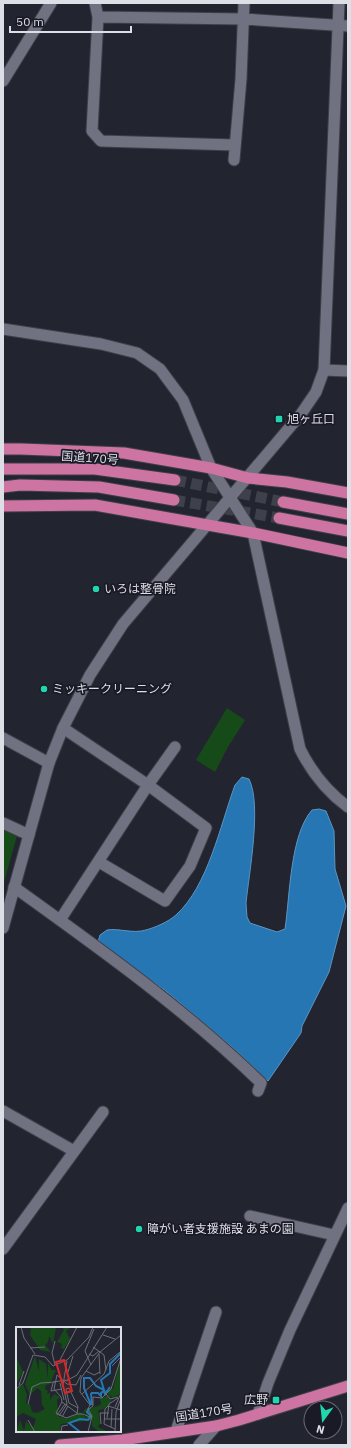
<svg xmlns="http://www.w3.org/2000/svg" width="351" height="1448" font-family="'IBM Plex Sans','Noto Sans JP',sans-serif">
<rect width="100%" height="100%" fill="#22242f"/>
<path fill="#164a18" d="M227 708 245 720 228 747 215 772 196 760Z
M3 825 18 832 3 886Z"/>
<path fill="#2576b2" stroke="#5c95c2" d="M242 777 249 779C262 805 249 873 246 903L247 917 250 923 277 932 285 929C290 896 290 835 312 810L319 809 326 811 334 831 335 869 346 906 329 972 302 1026 301 1033 268 1081 231 1046 167 992 98 942 100 935 107 930C120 928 132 934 146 930 156 927 168 922 176 915 208 886 220 826 235 785Z"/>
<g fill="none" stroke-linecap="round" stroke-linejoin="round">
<path stroke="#3e404a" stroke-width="11" stroke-dasharray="11 5.5" stroke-linecap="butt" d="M175 480 283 502
M174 500 279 518"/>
<defs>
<path id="minor" d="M95 3 98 17 92 131 101 141 235 145
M98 17 244 19 348 26
M3 81 51 3
M234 160 241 79 244 3
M3 329 101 344 137 353 160 369 183 400 211 468 253 533 300 749C312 773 326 791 348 807
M324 370 348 371
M63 728 148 785 206 828 190 866 165 901 99 862
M3 738 49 763
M3 823 29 835
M14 887C99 948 186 1010 261 1083L258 1091
M60 920 148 785 175 747
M3 1111 74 1151
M250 1216 334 1235
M3 1249 103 1112
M258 1414 268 1383 290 1330 348 1208
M176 1431 216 1312
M199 1445 216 1426"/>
<path id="tertiary" d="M3 928 49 763 63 728 90 675 123 624 301 414 316 392 324 370 339 3"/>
<path id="trunk" d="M3 449H21L124 453 211 468 248 478 287 482 348 493
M3 469H95L175 480
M3 487 20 485 99 487 174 500
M283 502 348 514
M3 506 95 505 253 533 348 553
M279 518 348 531
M60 1445 122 1440 216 1426 239 1420 348 1386"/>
</defs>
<use href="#minor" stroke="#3e3f49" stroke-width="13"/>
<use href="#tertiary" stroke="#3e3f49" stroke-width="13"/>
<use href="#trunk" stroke="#3e3f49" stroke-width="13"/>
<use href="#minor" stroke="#717281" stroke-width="11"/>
<use href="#tertiary" stroke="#717281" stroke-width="11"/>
<use href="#trunk" stroke="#cd74a2" stroke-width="11"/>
</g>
<g fill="#22d5af" stroke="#191a25" stroke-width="1.5">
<rect x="275" y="415" width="8" height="8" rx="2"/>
<circle cx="96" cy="589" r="4"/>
<circle cx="44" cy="689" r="4"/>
<circle cx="139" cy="1229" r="4"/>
<rect x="272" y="1396" width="8" height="8" rx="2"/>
</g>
<g text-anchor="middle" stroke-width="3.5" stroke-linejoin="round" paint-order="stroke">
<g font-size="12" fill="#dddee6" stroke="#191a25" text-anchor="start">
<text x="287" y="423">旭ヶ丘口</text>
<text x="104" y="593">いろは整骨院</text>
<text x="52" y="693">ミッキークリーニング</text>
<text x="147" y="1233">障がい者支援施設 あまの園</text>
<text x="268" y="1404" text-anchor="end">広野</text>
</g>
<g font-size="12" fill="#dddee6" stroke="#191a25">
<text transform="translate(90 458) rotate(4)" y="4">国道170号</text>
<text transform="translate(204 1413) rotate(-9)" y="4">国道170号</text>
</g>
</g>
<g transform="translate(16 1327)">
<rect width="105" height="105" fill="#22242f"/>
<path d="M15 0H40L37 17 33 9 32 15 29 18 35 25 24 23 14 8ZM46 0 54 1 50 4 54 12 48 22 45 21 46 17 41 15 48 3ZM0 29 7 45 0 58ZM19 29 23 44V32L30 37 32 52V36L36 43H40L34 57 30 58 29 62 32 64 31 67 34 66V73L38 67 44 70 41 73 42 89 50 92 64 85 71 91 70 85 67 86 69 82 82 79 85 77 84 72 90 69 96 75 88 82 82 83 84 96 82 100 93 105 82 104 76 99V93L45 97 44 105H0L4 93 8 104 10 94 17 101 20 92 7 86 0 90V62L7 57 11 68 10 77H14L16 85 21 86 29 82 26 78 25 64 21 61 14 68 9 57ZM105 32 104 67 96 71 95 68 93 71 92 66 89 68 86 65V71L84 64 97 62Z" fill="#164a18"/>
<path fill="none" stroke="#2576b2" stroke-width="2" d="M75 66H82L85 69V66L88 64 89 67 94 60M75 66 76 78M75 78 68 61V51H74L80 59 88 63 85 53 94 46V37L105 26M64 105 53 96 64 92 72 93 75 89 71 85 73 81"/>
<path fill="none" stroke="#6d6e78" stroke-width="1" d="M5 0 8 11 19 27M87 8 99 12M39 14 36 26 39 38M14 21 29 20M73 27 77 29 83 24M83 27 84 47M43 35 61 0M75 38 69 24 78 2M96 39 105 30M90 43 88 28 84 25 105 8M70 44 78 48 84 45M52 45 57 29M50 54 61 48 91 0M37 55 52 53M37 56 35 64 46 62M44 56 48 73M3 58 8 44M0 62 7 56 17 28 29 30 37 39 51 33 73 10 77 0M50 62 53 61 62 80 61 87 50 91 40 86 46 75 45 70 38 62 41 48 51 57 60 58 65 48M50 62 53 76 62 81M66 67 88 47 93 34 104 25M90 67 94 72 102 70M46 75 61 86M12 77 16 60 25 56 39 55M99 80 105 66M73 82 77 79V70L86 71 95 62 105 31M61 87H67L76 91M41 88 49 77M43 89 51 77 47 58 51 34M46 90 52 79M91 91 93 77 102 71M88 92H105M12 93 19 105M85 97 84 86H93M95 100 96 82M99 102 88 97 89 82 92 79 105 83M45 105 46 99 52 98M72 105 76 89 72 82 74 78 64 65 65 51 84 25 77 20M99 105 100 85 105 71"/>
<path fill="#d62828" fill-opacity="0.15" stroke="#d62828" stroke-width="2" d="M48 33 56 64 49 66 40 35Z"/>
<rect width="105" height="105" fill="none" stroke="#dddee6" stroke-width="2"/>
</g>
<rect width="351" height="1448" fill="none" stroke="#dddee6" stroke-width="8"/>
<g transform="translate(323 1420) rotate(195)"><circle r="19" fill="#191a25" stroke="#676872"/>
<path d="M0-3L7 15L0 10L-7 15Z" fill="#22d5af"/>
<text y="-6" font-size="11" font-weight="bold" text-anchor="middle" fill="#dddee6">N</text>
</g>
<path d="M10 26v6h121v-6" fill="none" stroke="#dddee6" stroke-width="2"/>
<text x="16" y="26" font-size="12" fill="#dddee6" stroke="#191a25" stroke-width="3" paint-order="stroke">50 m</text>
</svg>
